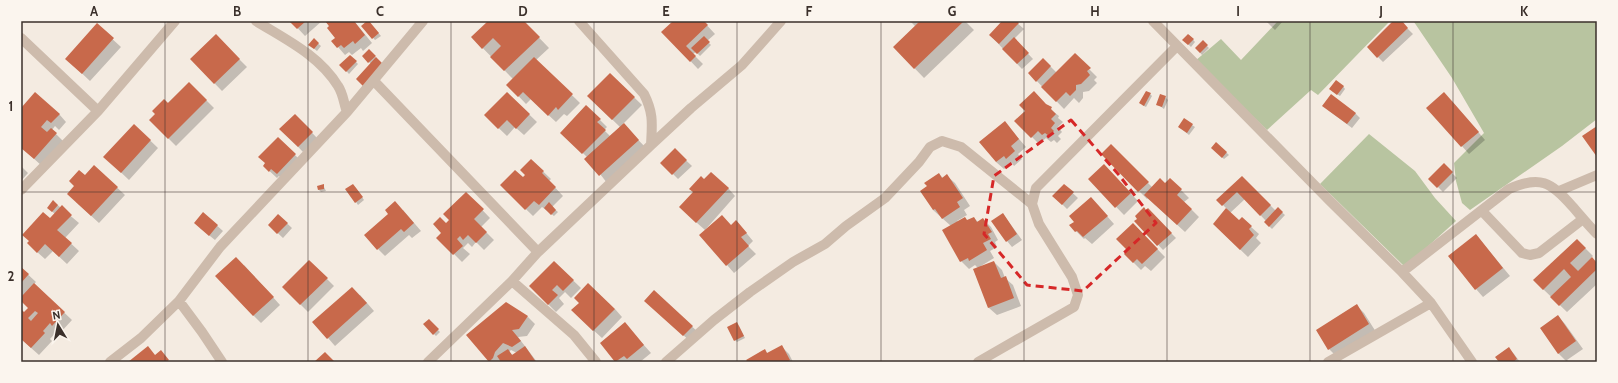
<svg xmlns="http://www.w3.org/2000/svg" width="1618" height="383" font-family="Cabin,sans-serif">
<rect width="100%" height="100%" fill="#f4ebe1"/>
<path fill="#b8c4a0" d="M1278 21H1390L1318 95 1311 90 1267 130 1195 61 1221 39 1241 60Z
M1412 21H1597V119L1562 146 1470 210 1462 203 1456 181 1454 163 1484 133 1452 78 1414 22Z
M1369 134 1415 171 1435 198 1456 221 1405 267 1320 184Z"/>
<path fill="#0003" fill-rule="evenodd" d="M291 21H322L305 36Z
M326 21H354L372 43 363 51 361 48 352 55 349 52 345 55 338 47 336 38Z
M368 21 381 36 375 40 362 26Z
M489 21H523L549 48 536 60 580 103 567 116 564 114 556 122 531 99 526 104 508 85 513 79 472 37Z
M674 21H703L715 34 707 41 711 45 700 56 696 52 693 54 703 64 698 69 663 32Z
M910 21H965L974 30 924 78 894 47 916 27Z
M1004 21H1015L1024 29 1014 39 1033 59 1022 69 990 35Z
M1266 21H1283L1275 30Z
M1395 21H1400L1413 34 1383 62 1368 47Z
M97 25 121 47 90 81 74 66Z
M1189 35 1195 42 1191 47 1184 40Z
M216 36 247 67 222 91 191 59Z
M314 40 321 46 317 51 312 47Z
M1203 42 1209 48 1202 55 1196 48Z
M369 50 377 59 371 64 363 56Z
M1075 55 1097 77 1094 80 1097 83 1089 91 1083 92V98L1079 103 1074 98 1064 109 1029 73 1043 59 1057 73Z
M350 56 358 64 349 74 341 65Z
M610 74 642 105 623 124 646 148 607 183 587 157 562 133 586 106 607 127 604 130 610 136 620 127 588 96Z
M189 83 214 108 176 146 150 120Z
M1343 86 1345 89 1340 96 1332 91Z
M507 93 537 122 524 135 515 127 507 136 485 115Z
M1150 94 1152 96 1146 107 1142 105Z
M1165 97 1168 100 1164 109 1157 104Z
M1452 101 1485 140 1469 154 1428 108Z
M1045 105 1059 116 1058 118 1063 122 1058 127 1062 132 1058 136 1061 139 1057 143 1054 140 1051 142 1046 138 1039 144 1016 121Z
M21 110 59 114 66 122 59 130 55 126 52 130 64 142 42 166 21 147Z
M1328 110 1355 113 1360 118 1352 128Z
M295 115 317 138 303 152 281 129Z
M1005 123 1026 147 1018 154 1022 159 1014 166 1012 163 1004 169 996 162Z
M134 125 158 148 129 180 112 164Z
M1192 125 1195 127 1189 135 1179 127Z
M278 138 303 163 285 181 279 176 277 178 264 166Z
M1216 143 1229 155 1224 159 1212 148Z
M1111 146 1153 188 1165 184 1170 179 1189 198 1184 202 1199 217 1185 232 1148 198 1147 199 1102 154Z
M675 150 692 166 678 179 662 163Z
M531 160 551 179 549 181 563 196 552 207 558 212 554 216 542 207 533 216 501 185 523 179 526 175Z
M1444 165 1457 178 1443 192 1430 179Z
M21 166 28 173 21 181Z
M94 166 125 195 99 223 76 202 85 176Z
M1111 173 1138 201 1124 215 1089 179Z
M939 174 943 178 947 176 955 183 970 206 964 210 967 215 957 221 958 222 968 221 974 218 978 222 983 219 991 227 998 240 995 242 997 247 990 251 994 258 981 266V267L994 262 1002 270 1005 278 1013 285 1021 306 997 315 989 308 974 270 978 268 975 265 969 269 961 261 951 226 933 210 928 187Z
M1242 177 1276 211 1278 209 1285 215 1272 229 1265 222 1266 221 1245 199 1230 213 1239 222 1242 219 1259 234 1256 238 1261 243 1248 257 1222 232 1227 209 1218 200Z
M704 181 728 188 735 196 705 230 688 215Z
M323 185 326 191 321 192 319 190Z
M1064 185 1078 198 1067 209 1054 196Z
M355 187 364 200 358 205 356 202Z
M466 193 490 218 481 227 494 240 484 250 476 242 472 247 468 243 463 248 470 254 462 262 438 238 443 233 446 224 450 220Z
M54 202 79 223 65 238 79 251 67 264 53 251 45 259 36 251 50 220 55 214 48 208Z
M1098 206 1114 224 1092 244 1085 238 1084 239 1071 226Z
M403 210 421 231 412 238 409 235 385 256 378 249Z
M1148 210 1176 238 1163 250 1136 221Z
M203 213 223 231 215 240 200 228Z
M1003 214 1022 240 1012 247 1007 241Z
M278 215 292 228 283 238 269 225Z
M1133 224 1165 257 1151 271 1145 266 1141 270 1125 254 1128 249Z
M731 226 743 229 753 241 748 246 756 254 734 273 701 235Z
M1476 235 1510 276 1483 297 1476 289Z
M1577 240 1593 256 1591 258 1597 264V284L1567 312 1543 289Z
M309 261 334 286 308 312 283 287Z
M554 262 581 288 571 298 565 292 559 298 564 304 556 312 530 286Z
M244 265 280 305 261 323 253 315Z
M21 268 36 282 34 284 72 320 61 332 58 330 50 339 52 341 39 355 21 339V311L24 313 29 308 21 300Z
M654 291 700 334 692 343 653 308Z
M360 295 374 311 335 346 314 322Z
M580 303 615 309 622 317 602 338 580 318Z
M1356 305 1364 313 1376 332 1337 357 1329 349 1317 331Z
M1558 316 1565 324 1583 349 1567 360 1569 362H1567L1558 353Z
M528 317 535 324 527 336 518 337 537 362H490L468 335ZM511 350 517 353 513 355 509 352Z
M429 321 440 332 436 336 425 325Z
M625 324 651 353 640 362H616L601 343Z
M739 326 745 338 737 342 735 340Z
M782 347 789 354 793 362H749L765 351 768 354Z
M1509 349 1514 354 1520 362H1500Z"/>
<path fill="#c8694b" fill-rule="evenodd" d="M289 21H306L297 29Z
M325 21H354L365 35 355 44 353 41 344 48 341 45 337 48 331 41 335 38 327 28 329 26Z
M367 21H369L379 33 372 39 361 26Z
M488 21H524L540 37 504 71 490 57 501 46 493 38 482 49 471 37Z
M673 21H704L708 25 686 46 696 56 690 62 661 32Z
M920 21H964L914 69 893 47Z
M1002 21H1017L1019 23 999 44 989 35Z
M1393 21H1402L1408 28 1377 58 1367 47Z
M97 23 114 38 82 74 65 59Z
M216 34 240 59 214 84 190 59Z
M1188 34 1194 39 1188 45 1182 40Z
M704 36 710 42 697 54 691 48Z
M1014 37 1029 53 1017 64 1002 49Z
M314 38 319 43 314 49 308 45Z
M1203 40 1208 45 1200 53 1195 48Z
M369 49 376 56 368 63 362 56Z
M1075 53 1091 68 1087 71 1090 75 1081 84 1076 85V90L1070 96 1066 92 1056 102 1041 87Z
M350 55 357 61 346 72 339 65Z
M376 57 383 64 363 86 356 79Z
M534 57 573 94 558 110 556 107 548 116 523 92 518 97 506 85Z
M1043 58 1051 66 1036 82 1028 73Z
M610 73 635 97 612 120 587 96Z
M1336 80 1344 86 1337 95 1329 89Z
M189 82 207 100 168 139 149 120 155 114 152 111 164 99 168 103Z
M1034 91 1046 104 1052 107 1051 109 1056 114 1051 119 1055 123 1051 128 1054 131 1049 136 1045 133 1042 135 1038 131 1031 138 1014 121 1025 111 1019 105Z
M1146 91 1151 93 1144 106 1139 103Z
M35 92 60 114 51 123 47 120 41 127 47 132 51 128 57 133 34 159 21 148V108Z
M507 92 530 114 516 129 507 120 498 129 484 115Z
M1444 92 1479 132 1461 147 1426 108Z
M1160 94 1166 96 1162 107 1156 105Z
M1331 94 1356 113 1347 124 1322 106Z
M586 105 601 119 597 122 606 130 582 154 560 133Z
M295 114 313 132 298 147 279 129Z
M1184 118 1193 124 1187 133 1178 127Z
M1005 121 1019 139 1011 146 1015 151 1006 159 1004 156 996 162 979 142Z
M624 123 639 140 599 176 584 159Z
M134 124 151 140 121 173 103 157Z
M1597 126V157L1582 136Z
M278 137 296 154 277 174 271 169 269 172 263 166 265 163 258 157Z
M1216 142 1227 152 1222 158 1211 148Z
M1111 144 1149 182 1138 192 1101 154Z
M675 148 687 160 672 175 660 163Z
M531 159 544 171 542 173 556 187 539 205 534 201 525 210 500 185 515 170 523 177 525 175 520 170Z
M1444 163 1453 172 1437 188 1428 179Z
M1104 164 1131 193 1115 208 1088 179Z
M94 165 118 187 91 216 67 194 74 186 69 181 79 170 85 175Z
M711 172 729 188 696 223 679 207 693 192 689 189 701 176 704 179Z
M939 173 942 178 947 174 963 198 957 202 960 207 942 219 935 209 933 210 920 191 927 186 924 183Z
M1242 176 1271 205 1260 216 1237 192 1222 206 1216 200Z
M1160 178 1165 183 1170 178 1182 189 1177 195 1192 209 1177 225 1144 195Z
M324 184V189L318 190 317 186Z
M353 184 363 197 355 203 345 189Z
M1064 184 1074 192 1062 205 1052 196Z
M466 192 484 209 474 219 487 232 476 243 468 235 463 240 460 236 457 239 463 246 453 255 436 238 441 233 433 224 440 217 446 223 449 220 443 214Z
M1091 197 1108 216 1083 237 1077 231 1075 232 1069 225 1074 222 1069 216Z
M53 200 58 205 52 212 47 208Z
M395 201 414 223 404 232 401 229 377 250 364 235 388 214 385 210Z
M549 202 556 210 551 215 544 208Z
M62 205 72 215 57 230 72 243 59 257 45 244 37 253 27 243 29 241 22 235 43 212 50 218Z
M1144 207 1146 210 1148 208 1172 233 1157 246 1134 221 1137 219 1135 216Z
M1278 207 1283 212 1269 227 1264 222Z
M1226 208 1239 220 1242 217 1252 226 1249 229 1254 235 1240 250 1213 224Z
M203 212 218 225 209 236 194 223Z
M1003 213 1017 234 1006 242 991 221Z
M278 214 288 223 277 234 268 225Z
M722 215 731 225 736 220 747 233 741 237 749 246 726 266 699 235Z
M965 217 967 220 974 217 977 222 983 218 992 232 988 234 991 239 983 243 987 250 969 261 968 258 960 262 942 230Z
M1133 223 1158 249 1142 264 1137 259 1133 263 1124 254 1127 250 1116 239Z
M1476 234 1503 268 1475 290 1448 256Z
M1577 239 1586 248 1570 263 1578 271 1592 257 1597 263V269L1559 306 1550 297 1571 277 1564 269 1543 290 1533 280Z
M236 257 274 297 253 316 215 276Z
M309 260 328 278 300 305 282 287Z
M554 261 574 280 563 291 557 285 552 290 558 295 548 305 529 286Z
M994 261 1001 278 1006 276 1014 298 988 308 973 269Z
M21 267 29 274 21 283Z
M34 283 65 312 52 326 50 323 43 331 45 333 31 348 21 339V309L24 312 28 308 21 301V297ZM35 311 38 313 31 321 28 318Z
M588 283 615 309 593 331 571 310 579 303 574 298Z
M352 287 367 303 327 339 312 322Z
M654 290 693 326 683 336 644 301Z
M506 302 528 316 519 329 512 330 521 341 512 347 503 343 495 352 493 358 489 362 466 335Z
M1357 304 1369 324 1328 350 1316 330Z
M1558 315 1576 341 1558 354 1540 328Z
M429 319 439 329 433 335 423 324Z
M625 322 644 345 627 359 624 356 615 362 600 343Z
M737 322 744 336 734 341 727 327Z
M782 345 790 360 787 362H748L746 360 765 349 767 353Z
M148 346 155 355 161 350 169 360 166 362H128Z
M525 346 536 362H501L497 356 508 349 512 355Z
M1509 347 1517 359 1513 362H1499L1495 357Z
M325 352 335 362H314Z"/>
<g fill="none" stroke-linecap="round" stroke-linejoin="round">
<path stroke="#cdbbac" stroke-width="10" d="M256 21C285 39 319 55 338 86 343 93 344 104 347 112
M579 21 644 94C654 114 652 124 651 145
M1153 21 1330 201 1402 272 1431 303 1472 362
M21 38 98 111
M374 81 538 252
M21 190 98 111 175 21
M1559 191 1597 175
M1482 211 1522 253 1530 255 1539 253 1583 219
M1402 272 1509 189C1540 175 1551 182 1572 206 1580 215 1588 225 1597 234
M512 281 574 335 596 362
M110 362 141 338 179 301
M222 362 202 332 179 301 220 247 347 112 423 21
M428 362 512 281 538 252 651 145 691 108 742 65 781 21
M666 362 714 320 750 292 793 262 825 244 846 226 885 198 919 162 930 147 942 141 961 147 1032 204
M978 362 1074 307 1078 295 1072 277 1039 224 1032 204 1036 188 1177 46
M1328 362 1431 303"/>
</g>
<path fill="none" stroke="#d62828" stroke-width="3" stroke-dasharray="8 5" stroke-linejoin="round" d="M1071 120 1119 175 1156 223 1083 291 1027 285 984 234 994 176Z"/>
<path fill="none" stroke="#3b302b" stroke-width="1" stroke-opacity="0.55" d="M165 21V362M308 21V362M451 21V362M594 21V362M737 21V362M881 21V362M1024 21V362M1167 21V362M1310 21V362M1453 21V362M21 192H1597"/>
<rect width="1618" height="383" fill="none" stroke="#fbf5ee" stroke-width="44"/>
<g transform="translate(58 325) rotate(350)" stroke="#fbf5ee" stroke-width="3" paint-order="stroke">
<path d="M0-3L7 15L0 10L-7 15Z" fill="#3b302b"/>
<text y="-6" font-size="11" font-weight="bold" text-anchor="middle" fill="#3b302b">N</text>
</g>
<rect x="22" y="22" width="1574" height="339" fill="none" stroke="#3b302b" stroke-width="1.5"/>
<g font-size="13" text-anchor="middle" font-weight="bold" fill="#3b302b">
<text x="94" y="16">A</text>
<text x="237" y="16">B</text>
<text x="380" y="16">C</text>
<text x="523" y="16">D</text>
<text x="666" y="16">E</text>
<text x="809" y="16">F</text>
<text x="952" y="16">G</text>
<text x="1095" y="16">H</text>
<text x="1238" y="16">I</text>
<text x="1381" y="16">J</text>
<text x="1524" y="16">K</text>
<text x="11" y="111">1</text>
<text x="11" y="281">2</text>
</g>
</svg>
